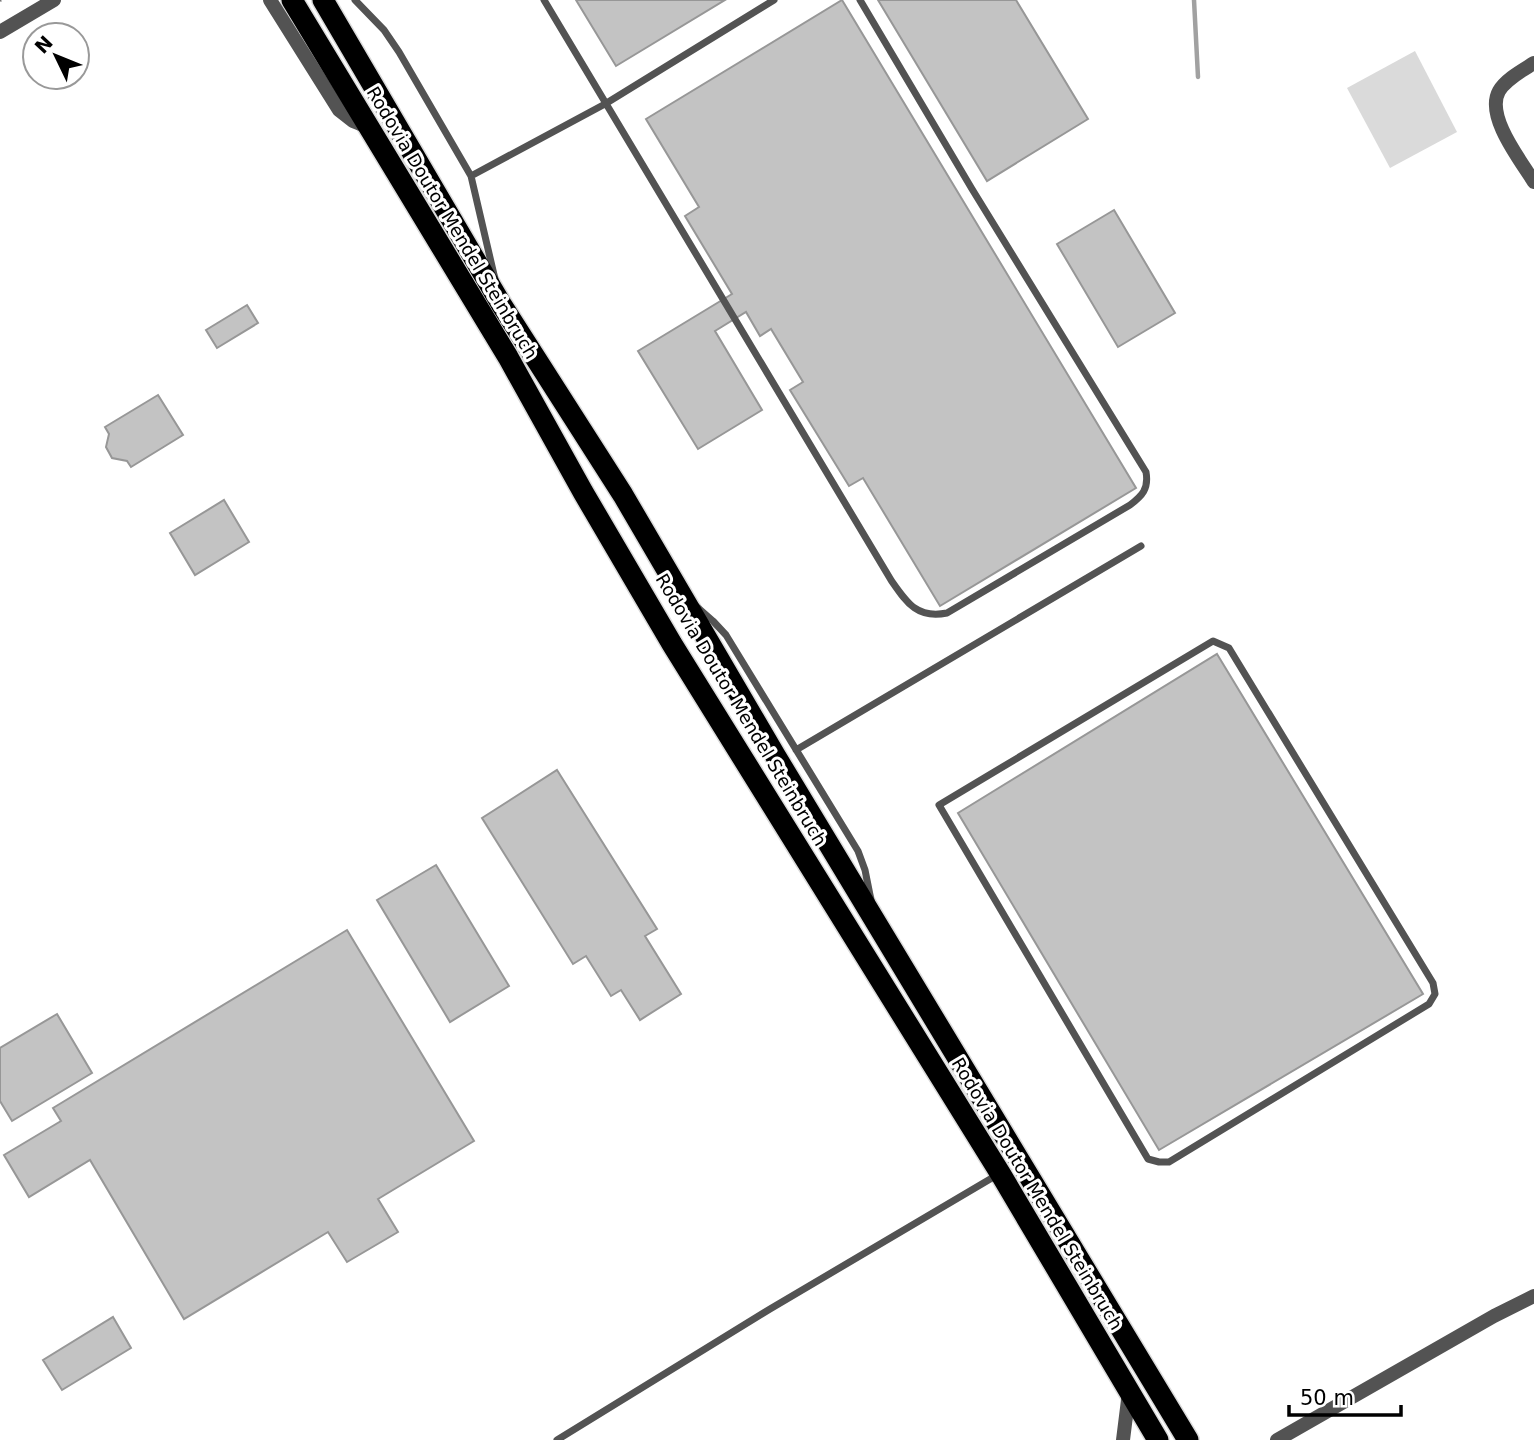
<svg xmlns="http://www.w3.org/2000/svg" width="1534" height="1440" font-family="'DejaVu Sans',sans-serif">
<rect width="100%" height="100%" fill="#fff"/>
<path fill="#dadada" d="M1415 51 1457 132 1390 168 1347 88Z"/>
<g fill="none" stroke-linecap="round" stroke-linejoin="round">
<path stroke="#a1a1a1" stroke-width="4.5" d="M1194 0 1198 77"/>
</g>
<path fill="#c3c3c3" stroke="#979797" stroke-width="2" d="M576 0H725L616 66Z
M842 0 1136 488 940 606 863 478 849 486 790 390 803 382 771 329 760 336 746 312 715 331 762 410 698 449 638 351 732 294 685 216 699 207 646 119Z
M878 0H1016L1088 119 987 181Z
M1114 210 1175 313 1118 347 1057 244Z
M247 305 258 323 217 348 206 330Z
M158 395 183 435 131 467 127 461 112 458 106 447 109 434 105 427Z
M224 500 249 542 195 575 170 533Z
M1217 654 1423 994 1159 1150 958 813Z
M557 770 657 929 645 936 681 994 640 1020 621 990 611 996 586 956 573 964 482 818Z
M436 865 509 986 450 1022 377 900Z
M347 930 474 1141 378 1199 398 1232 347 1262 328 1232 184 1319 90 1160 29 1197 4 1155 61 1121 53 1108Z
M57 1014 92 1073 12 1121 0 1101V1048Z
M113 1317 131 1348 62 1390 43 1360Z"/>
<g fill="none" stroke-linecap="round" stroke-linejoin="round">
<defs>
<path id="highway" d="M292 0 508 357 583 492 672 644 1000 1173 1158 1440
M323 0 501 304 623 495 775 755 1188 1440"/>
</defs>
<use href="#highway" stroke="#dbdbdb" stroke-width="24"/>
<path stroke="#757575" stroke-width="2.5" stroke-dasharray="2 3.5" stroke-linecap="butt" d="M0 1 1 0"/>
<path stroke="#535353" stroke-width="7" d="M355 0 384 30 399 52 471 176 495 279
M544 0 891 580C907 603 917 619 947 613L1130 505C1142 496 1149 489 1146 472L972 189 860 0
M471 176 605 104 774 0
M696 606 713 621 726 635 858 851 865 870 871 900
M1213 641 1229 648 1433 983 1435 994 1429 1004 1169 1162H1159L1148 1159 939 805Z
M796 750 1141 546
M557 1440 770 1309 997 1175"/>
<path stroke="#535353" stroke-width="14" d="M270 0 339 110 353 121 368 127
M0 32 54 0
M1534 63C1523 70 1506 79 1499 91 1485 116 1521 161 1534 182
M1123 1440 1129 1392
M1277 1440 1494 1316 1534 1296"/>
<use href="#highway" stroke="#000" stroke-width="21"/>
</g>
<g text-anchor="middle" stroke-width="6" stroke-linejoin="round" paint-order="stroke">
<g font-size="18" fill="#000" stroke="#fff">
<text transform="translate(452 223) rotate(59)" y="6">Rodovia Doutor Mendel Steinbruch</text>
<text transform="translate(741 710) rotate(59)" y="6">Rodovia Doutor Mendel Steinbruch</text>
<text transform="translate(1037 1194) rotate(59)" y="6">Rodovia Doutor Mendel Steinbruch</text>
</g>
</g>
<g transform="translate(56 56) rotate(313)"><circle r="33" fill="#ffffff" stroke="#999999" stroke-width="2"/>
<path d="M0-5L12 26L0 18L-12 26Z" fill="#000000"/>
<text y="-10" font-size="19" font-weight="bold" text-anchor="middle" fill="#000000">N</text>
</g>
<path d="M1289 1405v10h112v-10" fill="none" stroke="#000000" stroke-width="3.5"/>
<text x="1300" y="1405" font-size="21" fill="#000000" stroke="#ffffff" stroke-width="5" paint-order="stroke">50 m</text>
</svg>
